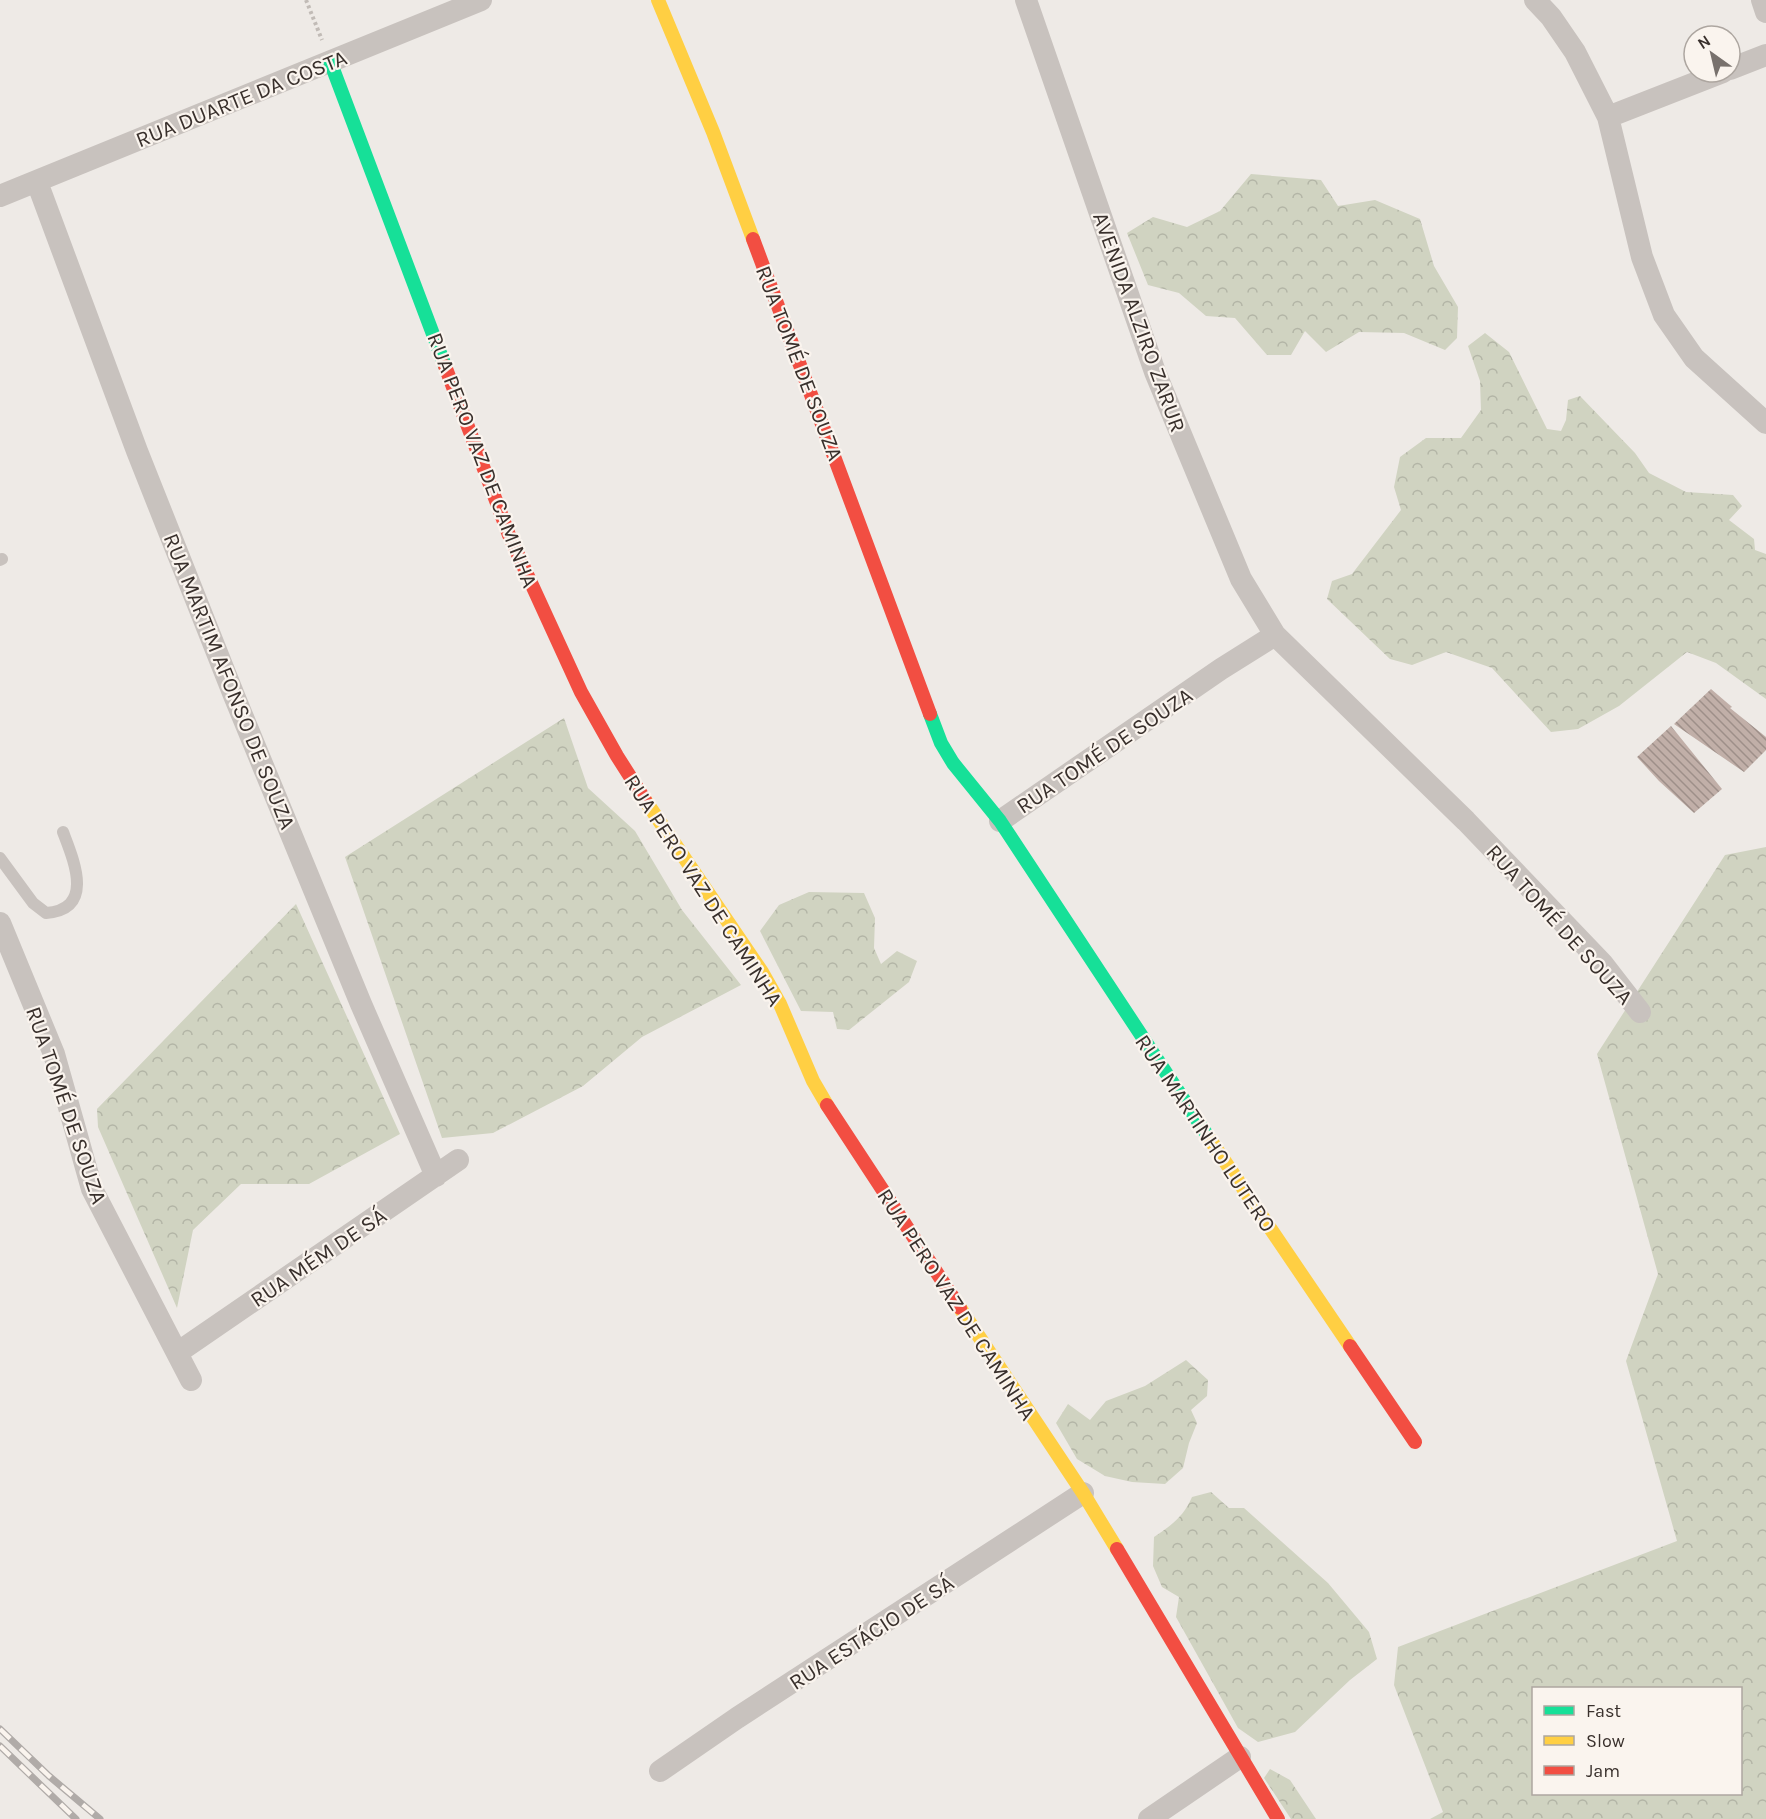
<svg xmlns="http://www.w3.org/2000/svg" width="1766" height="1819" font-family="Karla,sans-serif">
<defs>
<pattern id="forest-crowns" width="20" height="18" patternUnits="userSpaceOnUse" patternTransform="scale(1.5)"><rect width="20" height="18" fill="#d0d3c1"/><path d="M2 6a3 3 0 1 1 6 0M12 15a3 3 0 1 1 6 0" fill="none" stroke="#b3b5a6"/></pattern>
<pattern id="building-back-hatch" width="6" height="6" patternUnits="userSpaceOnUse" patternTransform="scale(1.5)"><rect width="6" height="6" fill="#c1afa8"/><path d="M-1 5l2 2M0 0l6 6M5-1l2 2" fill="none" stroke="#9e8f89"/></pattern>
</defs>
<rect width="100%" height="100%" fill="#eeeae6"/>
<path fill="url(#forest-crowns)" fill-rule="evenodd" d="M1251 174 1321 180 1338 206 1375 200 1420 219 1434 266 1458 307 1457 338 1445 350 1404 333 1359 332 1326 352 1305 331 1291 355H1267L1235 318 1206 316 1179 293 1148 285 1127 233 1153 217 1187 227 1220 211Z
M1485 333 1509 352 1547 429 1561 431 1566 420 1568 400 1580 396 1635 453 1649 473 1686 492 1733 495 1742 506 1729 520 1754 539 1755 550 1766 554V699L1716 663 1687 652 1619 706 1578 729 1551 732 1492 668 1446 652 1412 665 1390 659 1327 599 1332 581 1352 574 1401 510 1394 487 1400 457 1426 438H1461L1481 410 1480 381 1468 346Z
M564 718 588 788 635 831 682 910 741 985 642 1037 583 1086 493 1133 442 1138 345 857Z
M1766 847V1819H1430L1443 1812 1394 1685 1398 1647 1677 1541 1626 1361 1658 1274 1597 1054 1725 855ZM1534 1688H1740V1794H1534Z
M809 892 864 893 875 918 874 948 881 964 897 951 917 961 909 982 849 1030 837 1029 833 1012 801 1011 760 931 779 905Z
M296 904 400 1134 309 1184H241L193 1230 177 1308 98 1127 97 1109Z
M1186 1360 1208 1380 1207 1396 1191 1410 1197 1423 1189 1443 1183 1468 1165 1484 1132 1482 1105 1476 1077 1459 1056 1423 1068 1404 1090 1420 1106 1401 1145 1386Z
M1211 1492 1229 1508H1244L1328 1583 1369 1632 1377 1659 1350 1680 1295 1732 1258 1742 1238 1728 1176 1617 1179 1597 1162 1587 1153 1566 1154 1537C1171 1526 1184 1516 1192 1497Z
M1270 1769 1290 1780 1316 1819H1291L1264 1778Z"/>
<path fill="url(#building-back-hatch)" d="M1711 689 1732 707 1730 708 1766 737V750L1744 772 1674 724Z
M1671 726 1722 789 1694 813 1659 781 1637 757Z"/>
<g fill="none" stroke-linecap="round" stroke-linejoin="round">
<path stroke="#c1bbb6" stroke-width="4" stroke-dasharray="3 3" stroke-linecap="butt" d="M306 0 322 40"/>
<path stroke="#c8c2be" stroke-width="12" d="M0 560 2 559
M0 858 33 903 46 913C95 909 74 861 63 832"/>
<path stroke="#c8c2be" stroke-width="22" d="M1026 0 1155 372 1241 579 1275 635 1466 821 1602 963 1640 1012
M1535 0 1551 17 1575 52 1608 117 1642 257 1664 315 1694 358 1766 423
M1762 0 1766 12
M1730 69 1766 55
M1608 117 1723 72
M37 182 137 451 235 698 361 1004 436 1176
M0 196 481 0
M1000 821 1221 669 1275 635
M0 923 54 1054 92 1189 191 1380
M177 1353 458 1160
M660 1771 737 1718 1083 1493
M1149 1819 1240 1757"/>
<path stroke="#16e098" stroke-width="14" d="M330 61 445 366
M930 714 941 743 953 763 1000 821 1209 1138"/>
<path stroke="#ffcf43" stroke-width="14" d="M658 0 713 132 753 239
M645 800 762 972 780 1004 813 1081 827 1105
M1209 1138 1350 1346
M960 1308 1083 1493 1117 1549"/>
<path stroke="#f24e42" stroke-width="14" d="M753 239 930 714
M445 366 509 535 581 692 617 756 645 800
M827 1105 960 1308
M1350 1346 1415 1442
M1117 1549 1278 1819"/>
<defs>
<path id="rail" d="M0 1729 49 1776 100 1819
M0 1746 76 1819"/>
</defs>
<use href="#rail" stroke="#b0aba8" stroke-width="7"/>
<use href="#rail" stroke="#faf4ee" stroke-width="4.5" stroke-dasharray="14" stroke-linecap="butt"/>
</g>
<g text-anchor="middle" stroke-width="4.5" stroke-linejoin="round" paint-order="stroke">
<g font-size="22" fill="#39302c" stroke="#faf4ee">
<text transform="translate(241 98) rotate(-22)" y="8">RUA DUARTE DA COSTA</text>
<text transform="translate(1140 322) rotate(70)" y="8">AVENIDA ALZIRO ZARUR</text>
<text transform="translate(800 363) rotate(69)" y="8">RUA TOMÉ DE SOUZA</text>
<text transform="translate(483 460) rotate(69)" y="8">RUA PERO VAZ DE CAMINHA</text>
<text transform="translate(230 681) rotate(68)" y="8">RUA MARTIM AFONSO DE SOUZA</text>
<text transform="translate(1104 750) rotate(-34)" y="8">RUA TOMÉ DE SOUZA</text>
<text transform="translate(704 890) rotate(57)" y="8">RUA PERO VAZ DE CAMINHA</text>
<text transform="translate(1560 924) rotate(48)" y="8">RUA TOMÉ DE SOUZA</text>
<text transform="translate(67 1105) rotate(71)" y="8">RUA TOMÉ DE SOUZA</text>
<text transform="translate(1206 1133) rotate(56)" y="8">RUA MARTINHO LUTERO</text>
<text transform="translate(318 1257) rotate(-34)" y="8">RUA MÉM DE SÁ</text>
<text transform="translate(957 1304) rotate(57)" y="8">RUA PERO VAZ DE CAMINHA</text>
<text transform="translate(871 1632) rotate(-33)" y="8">RUA ESTÁCIO DE SÁ</text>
</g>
</g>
<rect x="1532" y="1687" width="210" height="108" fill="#faf4ee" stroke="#ada6a0" stroke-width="1.5"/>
<rect x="1544" y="1706" width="30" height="9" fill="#16e098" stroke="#ada6a0" stroke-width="1.5"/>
<text x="1586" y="1717" font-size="18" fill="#39302c">Fast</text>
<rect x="1544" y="1736" width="30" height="9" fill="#ffcf43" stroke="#ada6a0" stroke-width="1.5"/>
<text x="1586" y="1747" font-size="18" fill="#39302c">Slow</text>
<rect x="1544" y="1766" width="30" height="9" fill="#f24e42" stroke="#ada6a0" stroke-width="1.5"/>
<text x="1586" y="1777" font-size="18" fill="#39302c">Jam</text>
<g transform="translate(1712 54) rotate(326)"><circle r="28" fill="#faf4ee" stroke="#ada6a0" stroke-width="1.5"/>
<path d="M0-4.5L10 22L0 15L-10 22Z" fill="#78716d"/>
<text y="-9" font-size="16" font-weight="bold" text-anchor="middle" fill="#39302c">N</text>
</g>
</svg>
